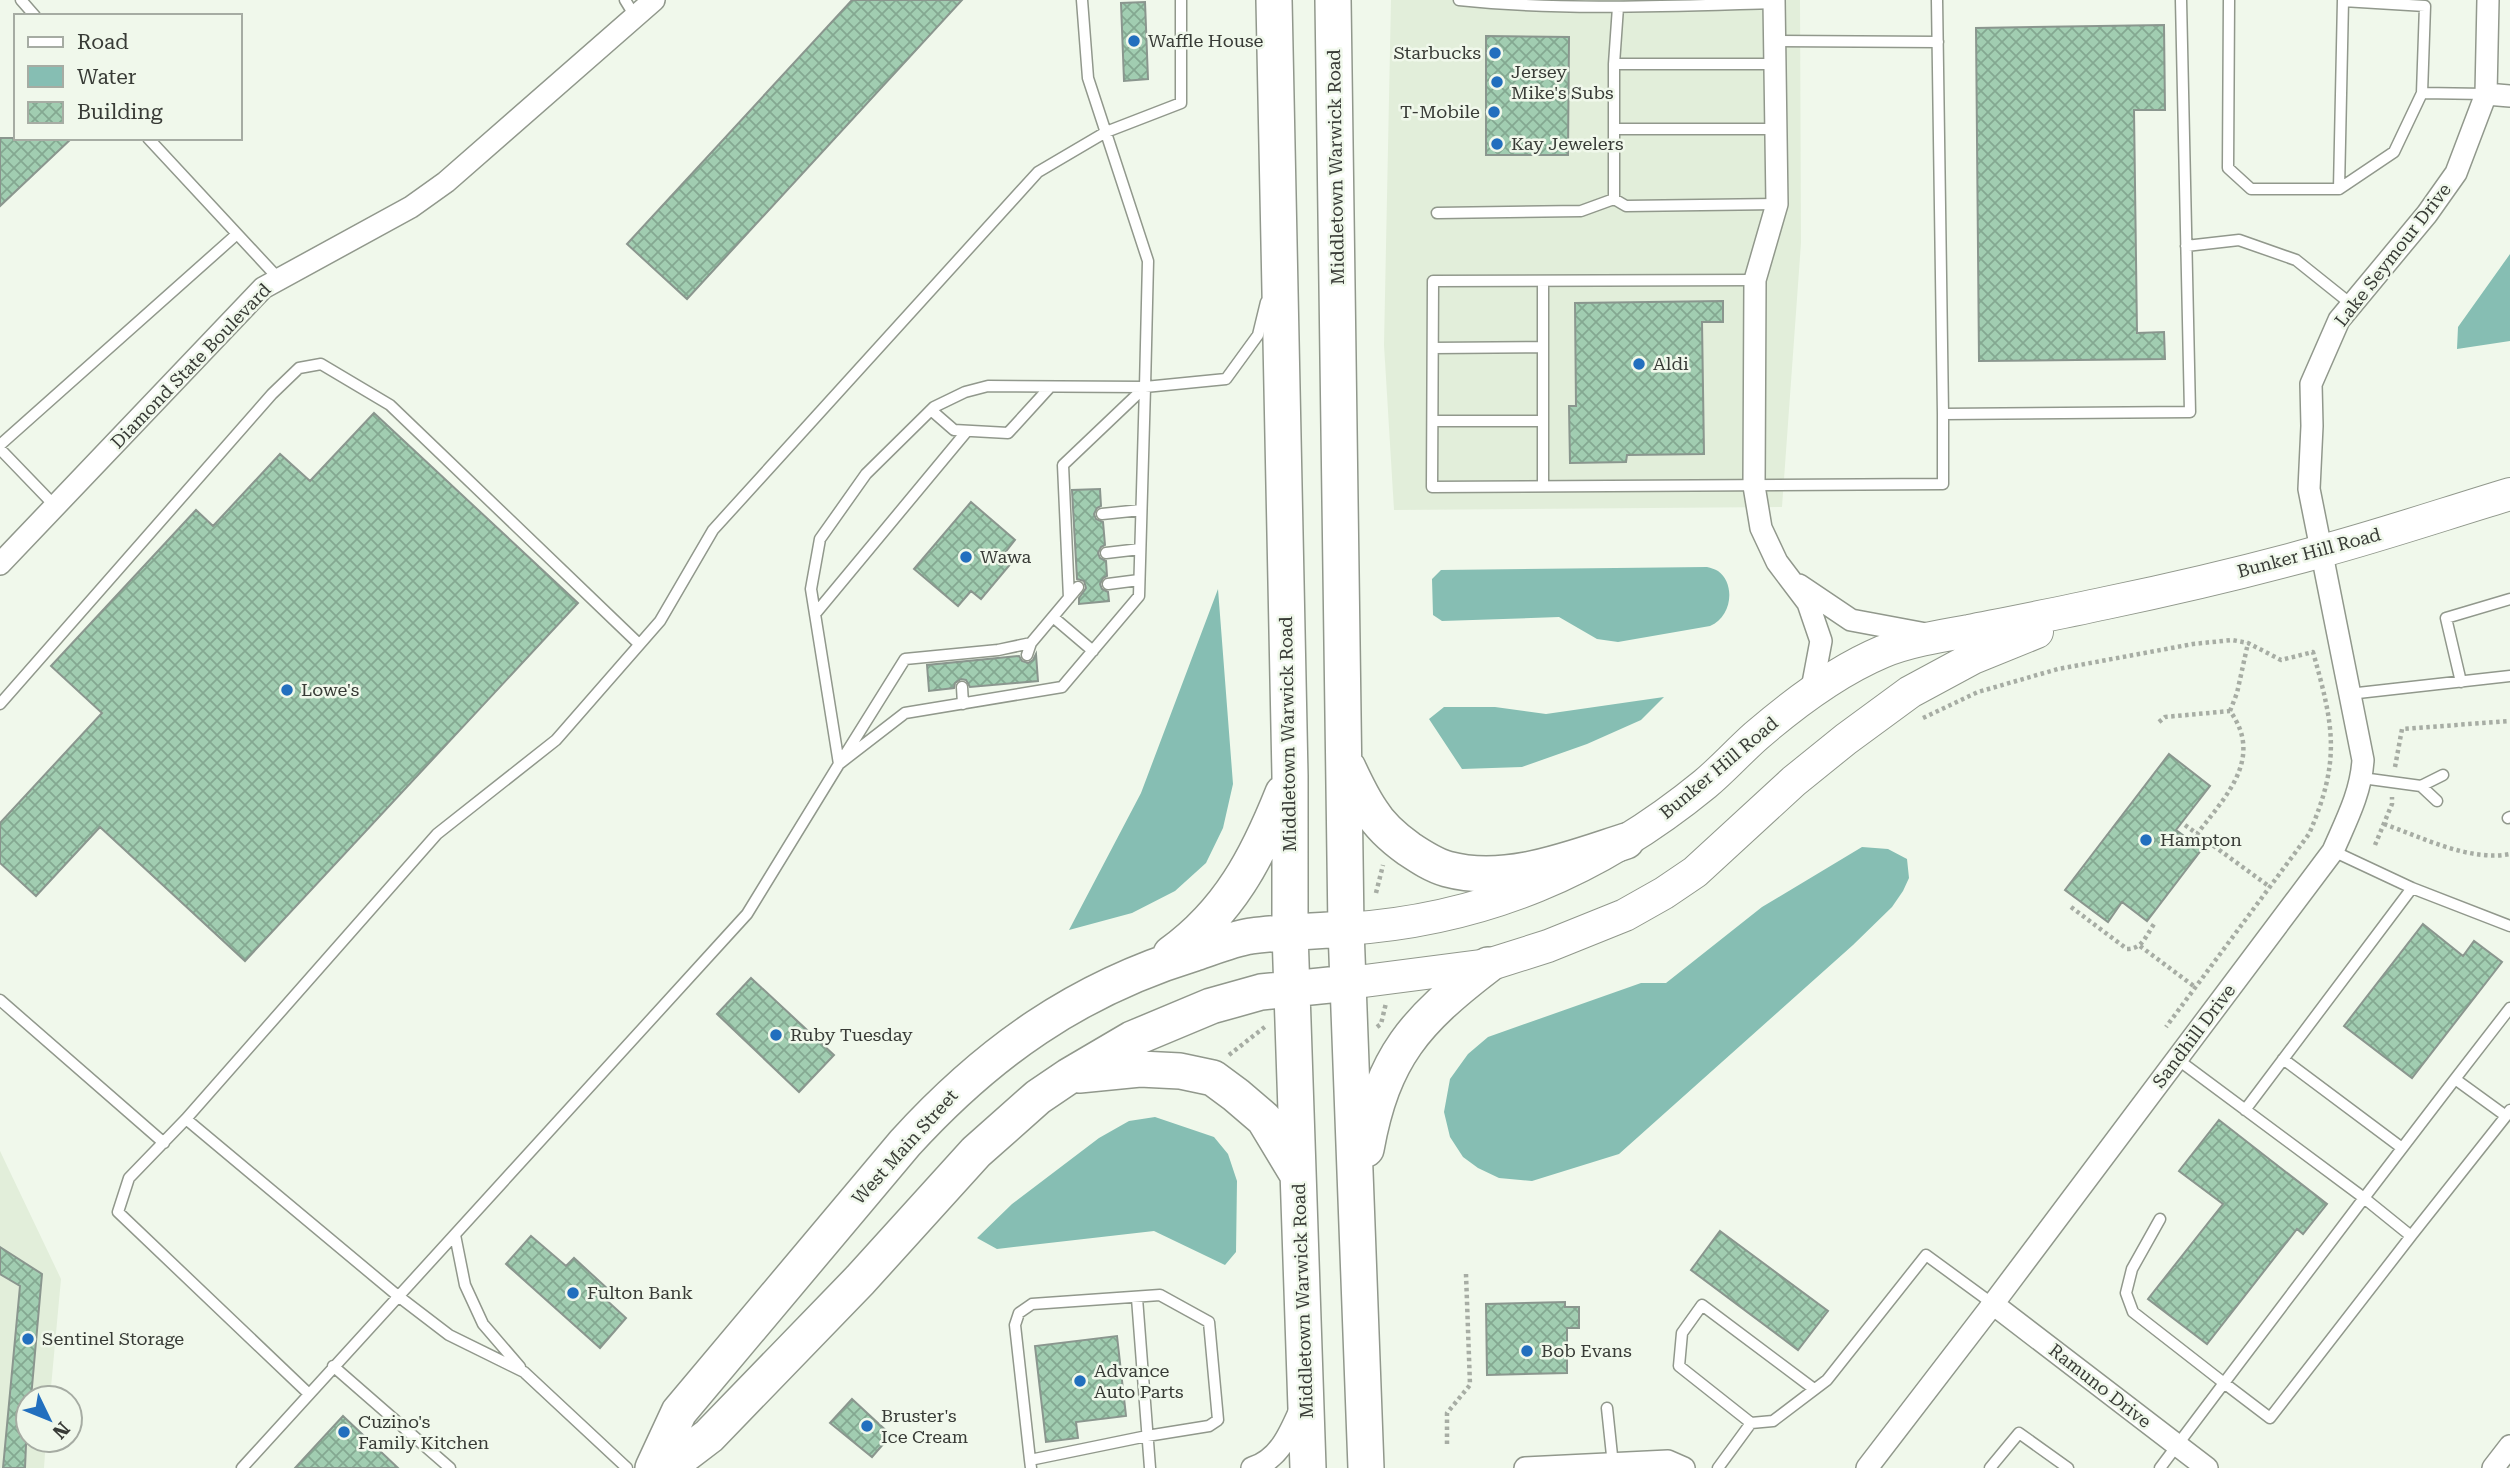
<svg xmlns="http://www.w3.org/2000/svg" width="2510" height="1468" font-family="'Roboto Serif',serif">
<defs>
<pattern id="building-cross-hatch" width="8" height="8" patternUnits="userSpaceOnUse" patternTransform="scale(1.75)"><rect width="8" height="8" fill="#a1cdb1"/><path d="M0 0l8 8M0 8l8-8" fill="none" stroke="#84a891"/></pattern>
</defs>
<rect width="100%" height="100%" fill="#f0f8eb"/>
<path fill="#e2eeda" d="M1391 0H1800L1801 243 1782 507 1394 510 1384 345Z
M0 1151 61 1279 50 1398H28V1440H46L44 1468H0Z"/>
<path fill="#86beb3" d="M2510 254V341L2457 349 2458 327Z
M1707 567C1711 568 1715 569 1718 571 1736 584 1732 617 1710 626L1618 642 1597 639 1559 617 1442 621 1433 615 1432 579 1441 570Z
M1218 589 1233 784 1223 828 1206 863 1175 891 1132 913 1069 930 1141 793Z
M1664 697 1641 720 1587 744 1522 767 1462 769 1429 719 1444 707H1495L1546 714Z
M1862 847 1888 849 1907 859 1909 878 1903 891 1892 907 1853 945 1619 1154 1532 1181 1499 1178 1478 1168 1463 1157 1450 1137 1444 1112 1450 1079 1468 1054 1488 1037 1641 983H1666L1762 907Z
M1155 1117 1214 1137 1228 1154 1237 1181 1236 1252 1225 1265 1154 1231 997 1249 977 1238 1012 1204 1099 1138 1129 1121Z"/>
<path fill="url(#building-cross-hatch)" stroke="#8a968e" stroke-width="2" d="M852 0H962L687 299 627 244Z
M1145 2 1148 79 1124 81 1121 3Z
M2164 25 2165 110H2134L2137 333 2164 332 2165 359 1979 361 1976 28Z
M1486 36 1569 37 1568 155H1486Z
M0 138H72L0 206Z
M1723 301V322H1702L1704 454 1627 455 1626 462 1570 463 1569 406H1576L1575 303Z
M374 413 578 603 245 961 100 827 36 896 0 863V823L102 713 51 666 196 510 213 526 280 454 310 481Z
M1100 489 1101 506 1097 508 1094 514 1096 519 1103 522 1105 545 1101 547 1098 553 1100 558 1106 561 1107 576 1103 578 1100 584 1102 589 1108 592 1109 601 1079 604V598L1086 588 1084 581 1077 579 1072 490Z
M971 502 1015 540 1004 554 1013 561 981 599 971 591 958 606 914 569Z
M1036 654 1038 681 970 687 966 680 961 679 955 683 954 688 929 691 927 665 1019 656 1022 661 1028 663 1033 660Z
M2169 754 2210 786 2176 830 2202 849 2147 921 2122 902 2108 922 2065 890Z
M2423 924 2463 956 2474 941 2502 962 2412 1078 2344 1026Z
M751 978 834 1055 799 1092 717 1014Z
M2219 1120 2327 1204 2303 1234 2297 1229 2207 1344 2148 1299 2223 1204 2179 1171Z
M1720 1231 1828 1311 1798 1350 1691 1270Z
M531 1236 566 1266 574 1258 609 1290 603 1297 626 1318 600 1348 506 1264Z
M0 1247 42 1274 31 1398H28L25 1468H3L20 1286 0 1274Z
M1565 1302V1307H1579V1328H1567V1373L1487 1375 1486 1304Z
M1117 1336 1126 1416 1076 1422 1078 1438 1046 1442 1035 1346Z
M852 1399 891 1435 872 1457 830 1423Z
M343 1416 398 1468H295Z"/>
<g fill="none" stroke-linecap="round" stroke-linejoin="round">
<defs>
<path id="lane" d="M21 0 35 16
M625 0 636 18
M1459 0C1563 11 1669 6 1774 3
M1937 0 1943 414 2190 412 2181 0
M2229 0 2228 168 2251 189H2339L2394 152 2422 93 2486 94
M2343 1 2425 6 2422 93
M1774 41 1938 42
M1614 64 1618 7
M1775 64H1614V199L1626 206 1777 204
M1615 129H1776
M148 138 279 279
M2339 189 2343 0
M1437 213 1581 211 1614 199
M2186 246 2239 240 2296 260 2351 304
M1755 280 1433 281 1432 487 1943 484V414
M1433 348 1543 347
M931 410 954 430 1008 433 1050 387
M1433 421H1543
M0 445 237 234
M0 449 55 506
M1543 486V281
M1102 514 1141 510
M1106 553 1140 549
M1108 584 1139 580
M1069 598 1063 465 1145 387 1226 379 1258 335 1266 302
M815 614 967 431
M1053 617 1093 651
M1027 655 1031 643 1078 587
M2461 682 2446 618 2510 599
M962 687 963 704
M2349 694 2510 676
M0 704 272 394 299 368 321 364 390 405 639 644
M845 755 905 659 998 650 1031 643
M839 764 905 713 1062 687 1139 596 1145 387
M2362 778 2421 786 2437 801
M2421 786 2443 775
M2508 818 2510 817
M2333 851 2412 888 2510 926
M0 1000 164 1143
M2283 1059 2402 1148
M2455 1079 2510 1008
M2245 1110 2412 888
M186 1119 398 1296 449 1335 524 1372 627 1468
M2160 1219 2132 1269 2126 1293 2133 1312 2224 1383 2364 1198 2177 1059
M455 1235 465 1285 483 1324 520 1367
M2411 1236 2506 1116
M1137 1298 1150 1468
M333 1366 450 1468
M309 1394 118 1212 129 1178 186 1119 437 834 556 740 660 621 713 530 1038 172 1106 132 1181 103V0
M1607 1408 1613 1465
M1751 1423 1679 1366 1682 1333 1702 1305 1814 1389
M1030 1460 1015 1325 1019 1313 1032 1304 1160 1295 1209 1322 1218 1420 1209 1426 1147 1436 1030 1460 1031 1468
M242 1468 747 914 839 764 811 589 820 539 866 474 934 407 965 392 988 386 1145 387 1148 261 1088 78 1082 0
M1718 1468 1751 1423 1773 1421 1827 1380 1926 1255 1993 1304
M1990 1468 2019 1433 2068 1468
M2160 1468 2224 1383 2270 1418 2411 1236 2364 1198 2455 1079 2506 1116 2510 1110"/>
<path id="street" d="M1774 0 1777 204 1755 280 1754 486 1761 528 1777 562 1808 603 1821 641 1811 694
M2486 94 2510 96
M0 564 263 288 411 207 446 182 654 0
M1799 585 1851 620 1926 634
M1993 1304 2207 1468
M1252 1468C1279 1459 1289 1435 1300 1410
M1525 1468 1668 1461 1684 1468
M1867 1468 1993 1304 2333 851C2346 821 2361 793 2363 760L2309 489 2312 426 2311 384 2339 320 2427 214 2456 173 2486 94 2488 0
M2493 1468 2510 1446"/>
<path id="secondary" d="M1346 929C1483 920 1599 871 1705 784 1723 769 1738 752 1756 736 1793 704 1837 671 1882 652 1909 641 1940 636 1969 631 2014 622 2060 613 2106 603 2178 588 2250 571 2322 551 2385 534 2447 513 2510 494
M1349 983 1488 965 1548 946 1625 915 1664 893 1695 872 1794 781 1846 739 1910 692 1973 658 2037 632"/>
<path id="primary" d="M1274 0 1290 776V933L1308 1468
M1333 0 1346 929 1366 1468
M1348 768C1355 783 1362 798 1371 811 1380 826 1395 839 1409 849 1421 857 1433 865 1447 869 1506 885 1570 859 1626 841
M1171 954C1229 912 1257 858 1283 793
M1079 1075 1140 1069 1180 1071 1213 1078 1236 1095 1264 1119 1296 1172
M1366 1149C1383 1056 1415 1021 1488 965
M653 1468 679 1412 905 1143C988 1052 1077 989 1195 953 1213 947 1232 939 1251 936 1282 932 1315 931 1346 929
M667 1468 709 1436 860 1280 976 1152 1038 1097 1069 1076 1132 1039 1211 1006 1261 992 1349 983"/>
</defs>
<use href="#lane" stroke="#91988c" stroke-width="13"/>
<use href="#street" stroke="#91988c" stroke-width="24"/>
<use href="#secondary" stroke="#91988c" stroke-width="34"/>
<use href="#primary" stroke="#91988c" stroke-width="38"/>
<path stroke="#a7ada4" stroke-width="4.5" stroke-dasharray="3.5 3.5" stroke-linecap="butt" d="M2230 711 2237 693 2248 643
M1923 718 1978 692 2058 669 2193 644 2232 640 2248 643 2281 660 2313 652C2334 727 2341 760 2309 834L2166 1027
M2159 722 2165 717 2230 711C2264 758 2226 796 2197 834
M2395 767 2402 729 2510 721
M2384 824C2421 837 2470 862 2510 854
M2185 825 2270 887
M2375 845 2392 804V797
M1376 893 1383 865
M2071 907 2127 949C2142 949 2146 936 2154 924
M2140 946 2195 987
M1377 1027 1381 1024 1386 1003
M1229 1055 1266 1026
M1447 1444V1413L1470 1385 1466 1274"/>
<use href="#lane" stroke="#fff" stroke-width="10"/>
<use href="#street" stroke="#fff" stroke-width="21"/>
<use href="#secondary" stroke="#fff" stroke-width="32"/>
<use href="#primary" stroke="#fff" stroke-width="35"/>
</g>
<g fill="#226fbe" stroke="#f0f8eb" stroke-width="2.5">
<circle cx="1134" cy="41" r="7"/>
<circle cx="1495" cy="53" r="7"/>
<circle cx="1497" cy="82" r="7"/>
<circle cx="1494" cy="112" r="7"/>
<circle cx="1497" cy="144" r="7"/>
<circle cx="1639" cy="364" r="7"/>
<circle cx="966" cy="557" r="7"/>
<circle cx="287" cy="690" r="7"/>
<circle cx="2146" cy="840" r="7"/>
<circle cx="776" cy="1035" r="7"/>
<circle cx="573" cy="1293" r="7"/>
<circle cx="28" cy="1339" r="7"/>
<circle cx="1527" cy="1351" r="7"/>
<circle cx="1080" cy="1381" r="7"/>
<circle cx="867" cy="1426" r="7"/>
<circle cx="344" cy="1432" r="7"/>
</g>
<g text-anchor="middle" stroke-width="5" stroke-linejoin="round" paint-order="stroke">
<g font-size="18" fill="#383b36" stroke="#f0f8eb" text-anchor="start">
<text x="1148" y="47">Waffle House</text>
<text x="1481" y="59" text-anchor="end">Starbucks</text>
<text x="1511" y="78">Jersey<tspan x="1511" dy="21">Mike's Subs</tspan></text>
<text x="1480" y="118" text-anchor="end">T-Mobile</text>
<text x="1511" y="150">Kay Jewelers</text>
<text x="1653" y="370">Aldi</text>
<text x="980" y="563">Wawa</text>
<text x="301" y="696">Lowe's</text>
<text x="2160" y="846">Hampton</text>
<text x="790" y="1041">Ruby Tuesday</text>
<text x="587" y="1299">Fulton Bank</text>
<text x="42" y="1345">Sentinel Storage</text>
<text x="1541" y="1357">Bob Evans</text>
<text x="1094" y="1377">Advance<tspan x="1094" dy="21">Auto Parts</tspan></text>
<text x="881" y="1422">Bruster's<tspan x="881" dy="21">Ice Cream</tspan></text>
<text x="358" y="1428">Cuzino's<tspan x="358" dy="21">Family Kitchen</tspan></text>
</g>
<g font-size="18" fill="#383b36" stroke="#f0f8eb">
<text transform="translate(1336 167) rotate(-91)" y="6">Middletown Warwick Road</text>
<text transform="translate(2393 255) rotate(-52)" y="6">Lake Seymour Drive</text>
<text transform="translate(191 366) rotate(-46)" y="6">Diamond State Boulevard</text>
<text transform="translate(2309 553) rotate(-15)" y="6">Bunker Hill Road</text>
<text transform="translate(1288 734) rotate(-91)" y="6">Middletown Warwick Road</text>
<text transform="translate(1719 768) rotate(-40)" y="6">Bunker Hill Road</text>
<text transform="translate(2194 1036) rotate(-53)" y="6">Sandhill Drive</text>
<text transform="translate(905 1147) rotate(-48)" y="6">West Main Street</text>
<text transform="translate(1303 1301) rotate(-92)" y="6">Middletown Warwick Road</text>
<text transform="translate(2100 1386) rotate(38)" y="6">Ramuno Drive</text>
</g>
</g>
<rect x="14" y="14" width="228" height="126" fill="#f0f8eb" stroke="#a6aca3" stroke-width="2"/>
<rect x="28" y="37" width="35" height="10" fill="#ffffff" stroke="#a6aca3" stroke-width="2"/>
<text x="77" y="49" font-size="21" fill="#383b36">Road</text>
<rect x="28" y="66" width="35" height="21" fill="#86beb3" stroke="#a6aca3" stroke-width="2"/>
<text x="77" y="84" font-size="21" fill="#383b36">Water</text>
<rect x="28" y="102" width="35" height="21" fill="url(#building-cross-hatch)" stroke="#a6aca3" stroke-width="2"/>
<text x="77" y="119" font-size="21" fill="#383b36">Building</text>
<g transform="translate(49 1419) rotate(133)"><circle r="33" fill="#f0f8eb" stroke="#a6aca3" stroke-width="2"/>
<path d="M0-5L12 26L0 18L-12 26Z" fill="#226fbe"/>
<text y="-10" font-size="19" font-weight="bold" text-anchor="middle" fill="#383b36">N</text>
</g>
</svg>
